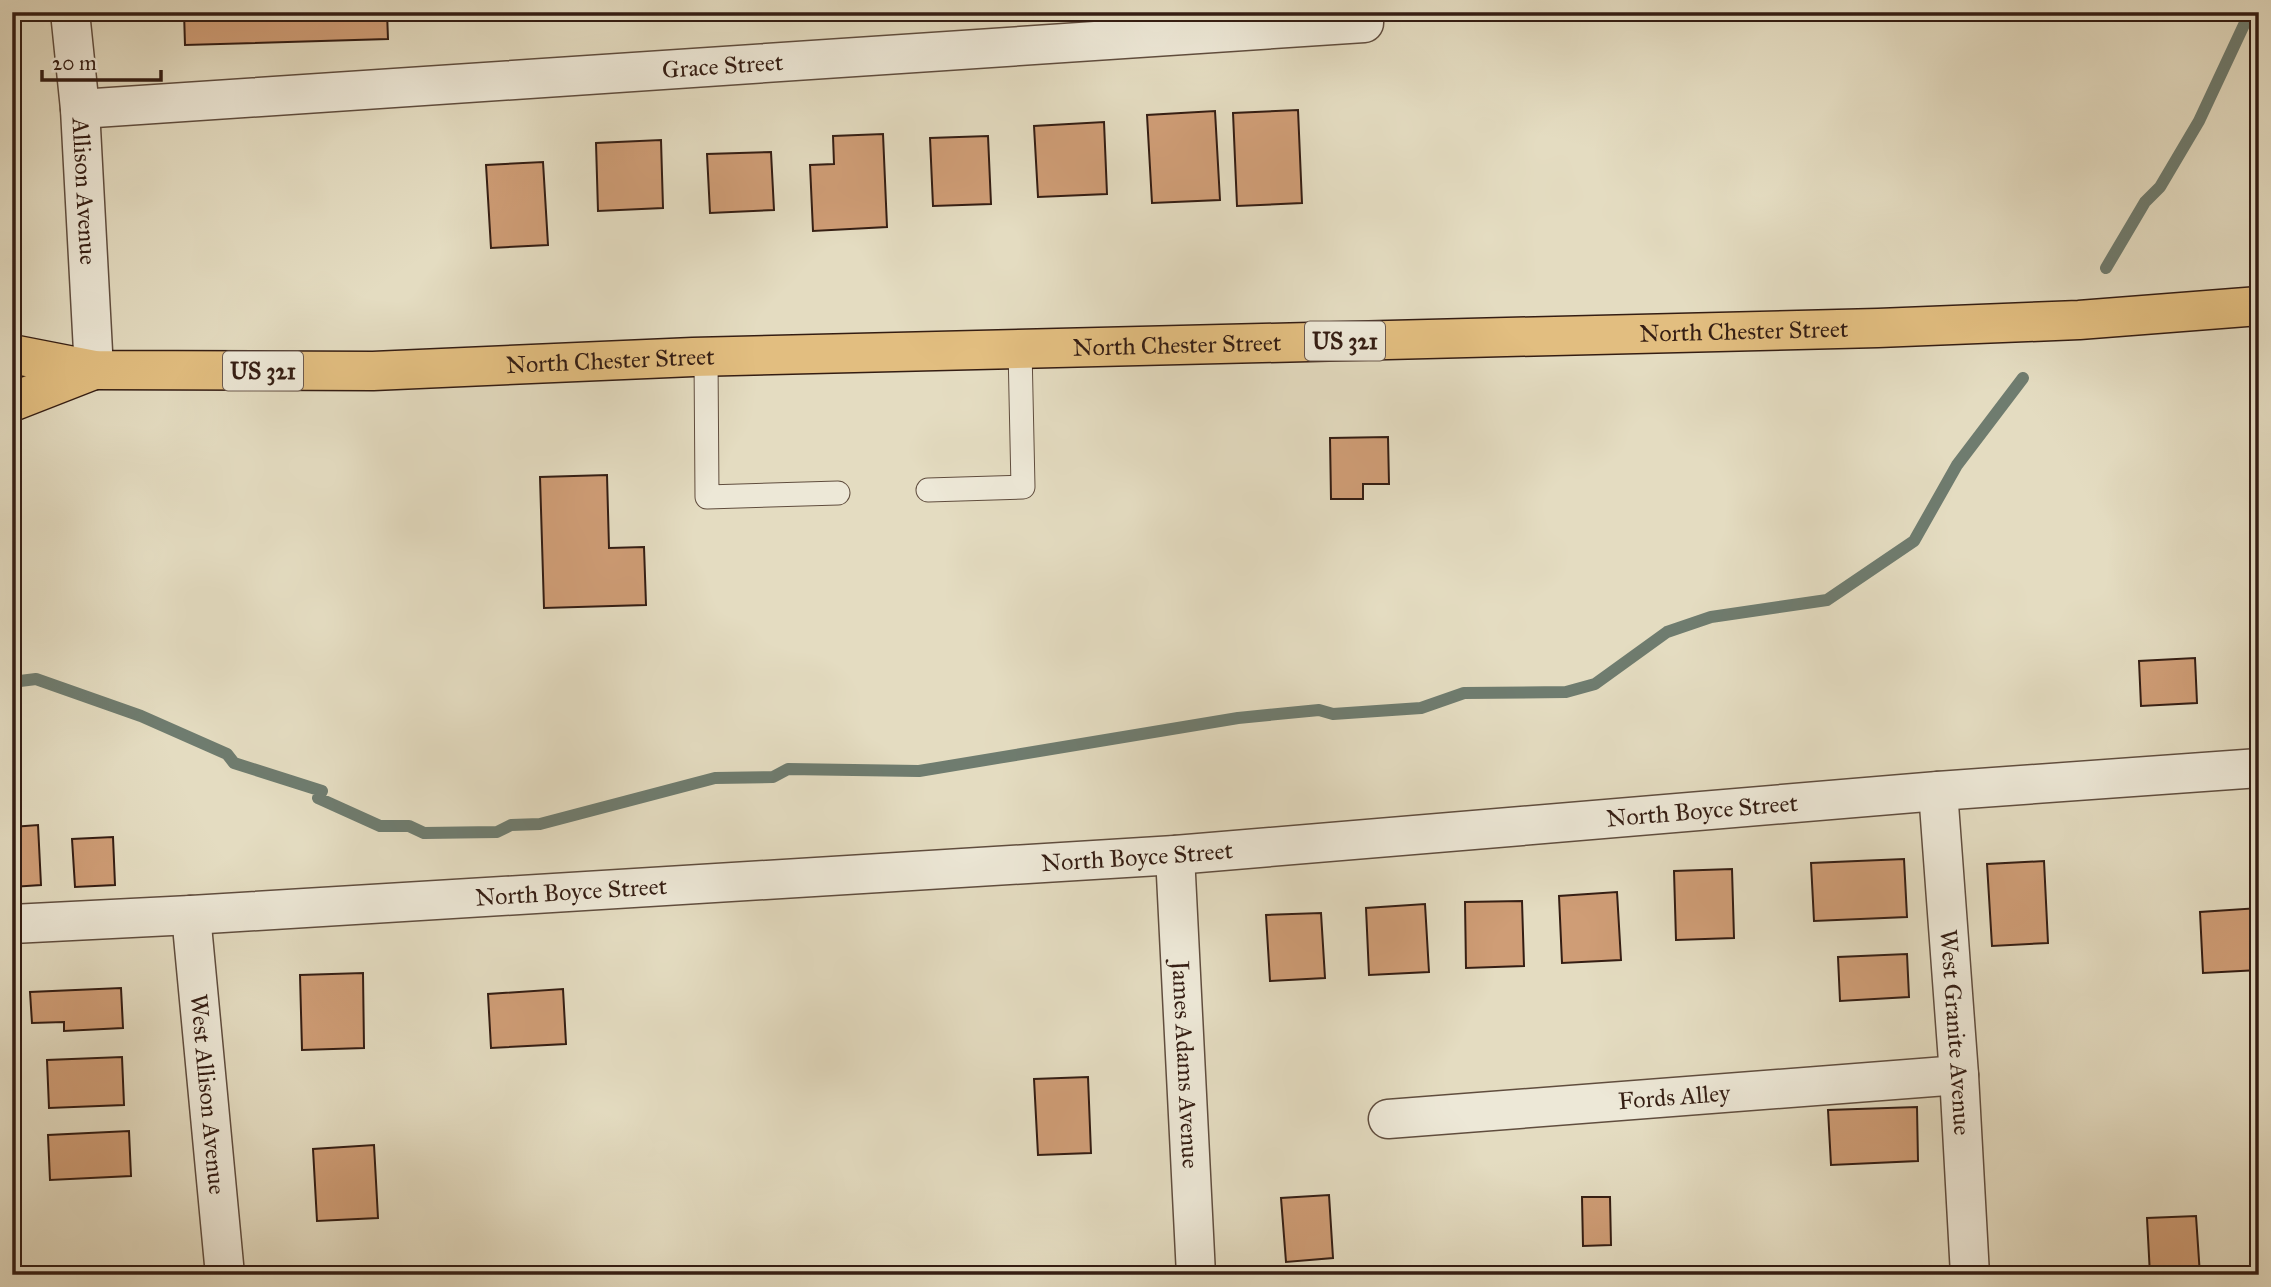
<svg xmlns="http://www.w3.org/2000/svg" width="2271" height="1287" font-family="'IM FELL Great Primer',serif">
<rect width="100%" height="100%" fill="#e4dcc1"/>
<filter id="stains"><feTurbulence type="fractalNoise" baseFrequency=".00286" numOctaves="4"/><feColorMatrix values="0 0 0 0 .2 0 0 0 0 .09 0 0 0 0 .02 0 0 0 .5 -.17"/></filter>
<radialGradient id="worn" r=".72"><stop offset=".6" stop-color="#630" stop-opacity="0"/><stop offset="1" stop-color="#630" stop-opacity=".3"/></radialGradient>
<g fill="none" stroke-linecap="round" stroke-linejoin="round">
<path stroke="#6f7c6f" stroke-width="12" d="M2106 268 2145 202 2160 187 2199 121 2250 12
M12 682 36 679 141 716 227 754 234 763 322 791 318 798 380 826H409L424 833 497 832 511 825 540 824 715 778 773 777 788 769 919 771 1238 718 1319 710 1333 714 1421 708 1464 693 1566 692 1595 684 1667 632 1711 617 1827 600 1914 541 1957 465 2023 378"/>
</g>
<path fill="#cf9d76" stroke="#341d13" stroke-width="2" d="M184 12H387L388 39 185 45Z
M1298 110 1302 203 1237 206 1233 113Z
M1215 111 1220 200 1152 203 1147 115Z
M1104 122 1107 194 1038 197 1034 126Z
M883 134 887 227 813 231 810 165 834 164 833 136Z
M988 136 991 204 933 206 930 138Z
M661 140 663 208 598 211 596 143Z
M771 152 774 210 710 213 707 154Z
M543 162 548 245 491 248 486 165Z
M1388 437 1389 484H1363V499H1331L1330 438Z
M607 475 609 548 644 547 646 605 544 608 540 477Z
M2253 639H2259V693H2255Z
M2195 658 2197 703 2141 706 2139 661Z
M38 825 41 885 12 887V827Z
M113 837 115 885 75 887 72 839Z
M1904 859 1907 917 1814 921 1811 863Z
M2044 861 2048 943 1992 946 1987 864Z
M1732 869 1734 938 1676 940 1674 871Z
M1617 892 1621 960 1562 963 1559 896Z
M1522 901 1524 966 1466 968 1465 902Z
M1425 904 1429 972 1369 975 1366 908Z
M2259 908V970L2203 973 2200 912Z
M1321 913 1325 978 1270 981 1266 915Z
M1907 954 1909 997 1840 1001 1838 957Z
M363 973 364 1048 302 1050 300 975Z
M121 988 123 1028 64 1031V1022L32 1023 30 992Z
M563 989 566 1044 491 1048 488 994Z
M122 1057 124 1105 49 1108 47 1060Z
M1088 1077 1091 1153 1038 1155 1034 1079Z
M1917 1107 1918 1161 1831 1165 1828 1110Z
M129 1131 131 1176 50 1180 48 1135Z
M374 1145 378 1218 317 1221 313 1149Z
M1329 1195 1333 1258 1286 1262 1281 1198Z
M1582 1197H1610L1611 1245 1583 1246Z
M2196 1216 2200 1275H2150L2147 1218Z"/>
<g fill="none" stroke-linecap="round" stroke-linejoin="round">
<defs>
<path id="lane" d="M706 357 707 497 838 493
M928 490 1023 487 1020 349"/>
<g id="street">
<path id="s1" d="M70 12 80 109 94 370"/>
<path id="s2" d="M80 109 1364 23V12"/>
<path id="s3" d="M1938 791 1959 1075 1970 1275"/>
<path id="s4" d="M1175 855 1196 1275"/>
<path id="s5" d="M191 915 225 1275"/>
<path id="s6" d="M12 924 191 915 1175 855 1938 791 2259 768"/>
<path id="s7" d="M1388 1119 1959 1075"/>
</g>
<g id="primary">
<path id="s8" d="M12 354 94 370 373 371 693 357 1878 328 2079 320 2259 306"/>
<path d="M12 402 94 370"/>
</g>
</defs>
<use href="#lane" stroke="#604d3e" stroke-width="25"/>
<use href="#street" stroke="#604d3e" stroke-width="41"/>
<use href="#primary" stroke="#341d13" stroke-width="41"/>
<use href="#lane" stroke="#ede8d7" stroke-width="23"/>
<use href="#street" stroke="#ede8d7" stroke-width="38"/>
<use href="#primary" stroke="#e2be80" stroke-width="38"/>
</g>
<g text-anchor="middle" stroke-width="5" stroke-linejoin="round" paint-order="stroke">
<g fill="#ede8d7" stroke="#6c5a4e" stroke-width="2">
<rect x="1305" y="321.5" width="80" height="39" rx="5"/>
<rect x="223" y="351.5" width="80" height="39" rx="5"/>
</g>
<g font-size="23" font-weight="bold" fill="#341d13">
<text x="1345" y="349">US 321</text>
<text x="263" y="379">US 321</text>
</g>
<g font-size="24" fill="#341d13" stroke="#ede8d7">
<text dy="8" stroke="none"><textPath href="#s2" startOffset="644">Grace Street</textPath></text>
<text dy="8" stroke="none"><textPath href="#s1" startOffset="180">Allison Avenue</textPath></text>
<text dy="8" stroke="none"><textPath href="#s8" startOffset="1734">North Chester Street</textPath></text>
<text dy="8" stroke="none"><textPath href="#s8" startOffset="1167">North Chester Street</textPath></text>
<text dy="8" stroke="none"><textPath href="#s8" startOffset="600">North Chester Street</textPath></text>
<text dy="8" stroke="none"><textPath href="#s6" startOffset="1694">North Boyce Street</textPath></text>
<text dy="8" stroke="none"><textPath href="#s6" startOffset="1127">North Boyce Street</textPath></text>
<text dy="8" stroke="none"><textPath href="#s6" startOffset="560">North Boyce Street</textPath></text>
<text dy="8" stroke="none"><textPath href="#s3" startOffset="242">West Granite Avenue</textPath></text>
<text dy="8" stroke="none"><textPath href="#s4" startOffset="210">James Adams Avenue</textPath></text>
<text dy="8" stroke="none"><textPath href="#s5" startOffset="180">West Allison Avenue</textPath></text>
<text dy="8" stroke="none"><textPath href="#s7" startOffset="287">Fords Alley</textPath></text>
</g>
</g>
<rect width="2271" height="1287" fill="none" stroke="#e4dcc1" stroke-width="42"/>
<rect x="14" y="14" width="2243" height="1259" fill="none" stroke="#341d13" stroke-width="3.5"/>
<rect x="21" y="21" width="2229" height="1245" fill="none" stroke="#341d13" stroke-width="2"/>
<path d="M42 70v10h119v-10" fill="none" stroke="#341d13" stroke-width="3.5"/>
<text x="52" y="70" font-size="21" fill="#341d13" stroke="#ede8d7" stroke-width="5" paint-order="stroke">20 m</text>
<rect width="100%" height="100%" filter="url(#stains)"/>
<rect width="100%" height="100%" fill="url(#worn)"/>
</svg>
